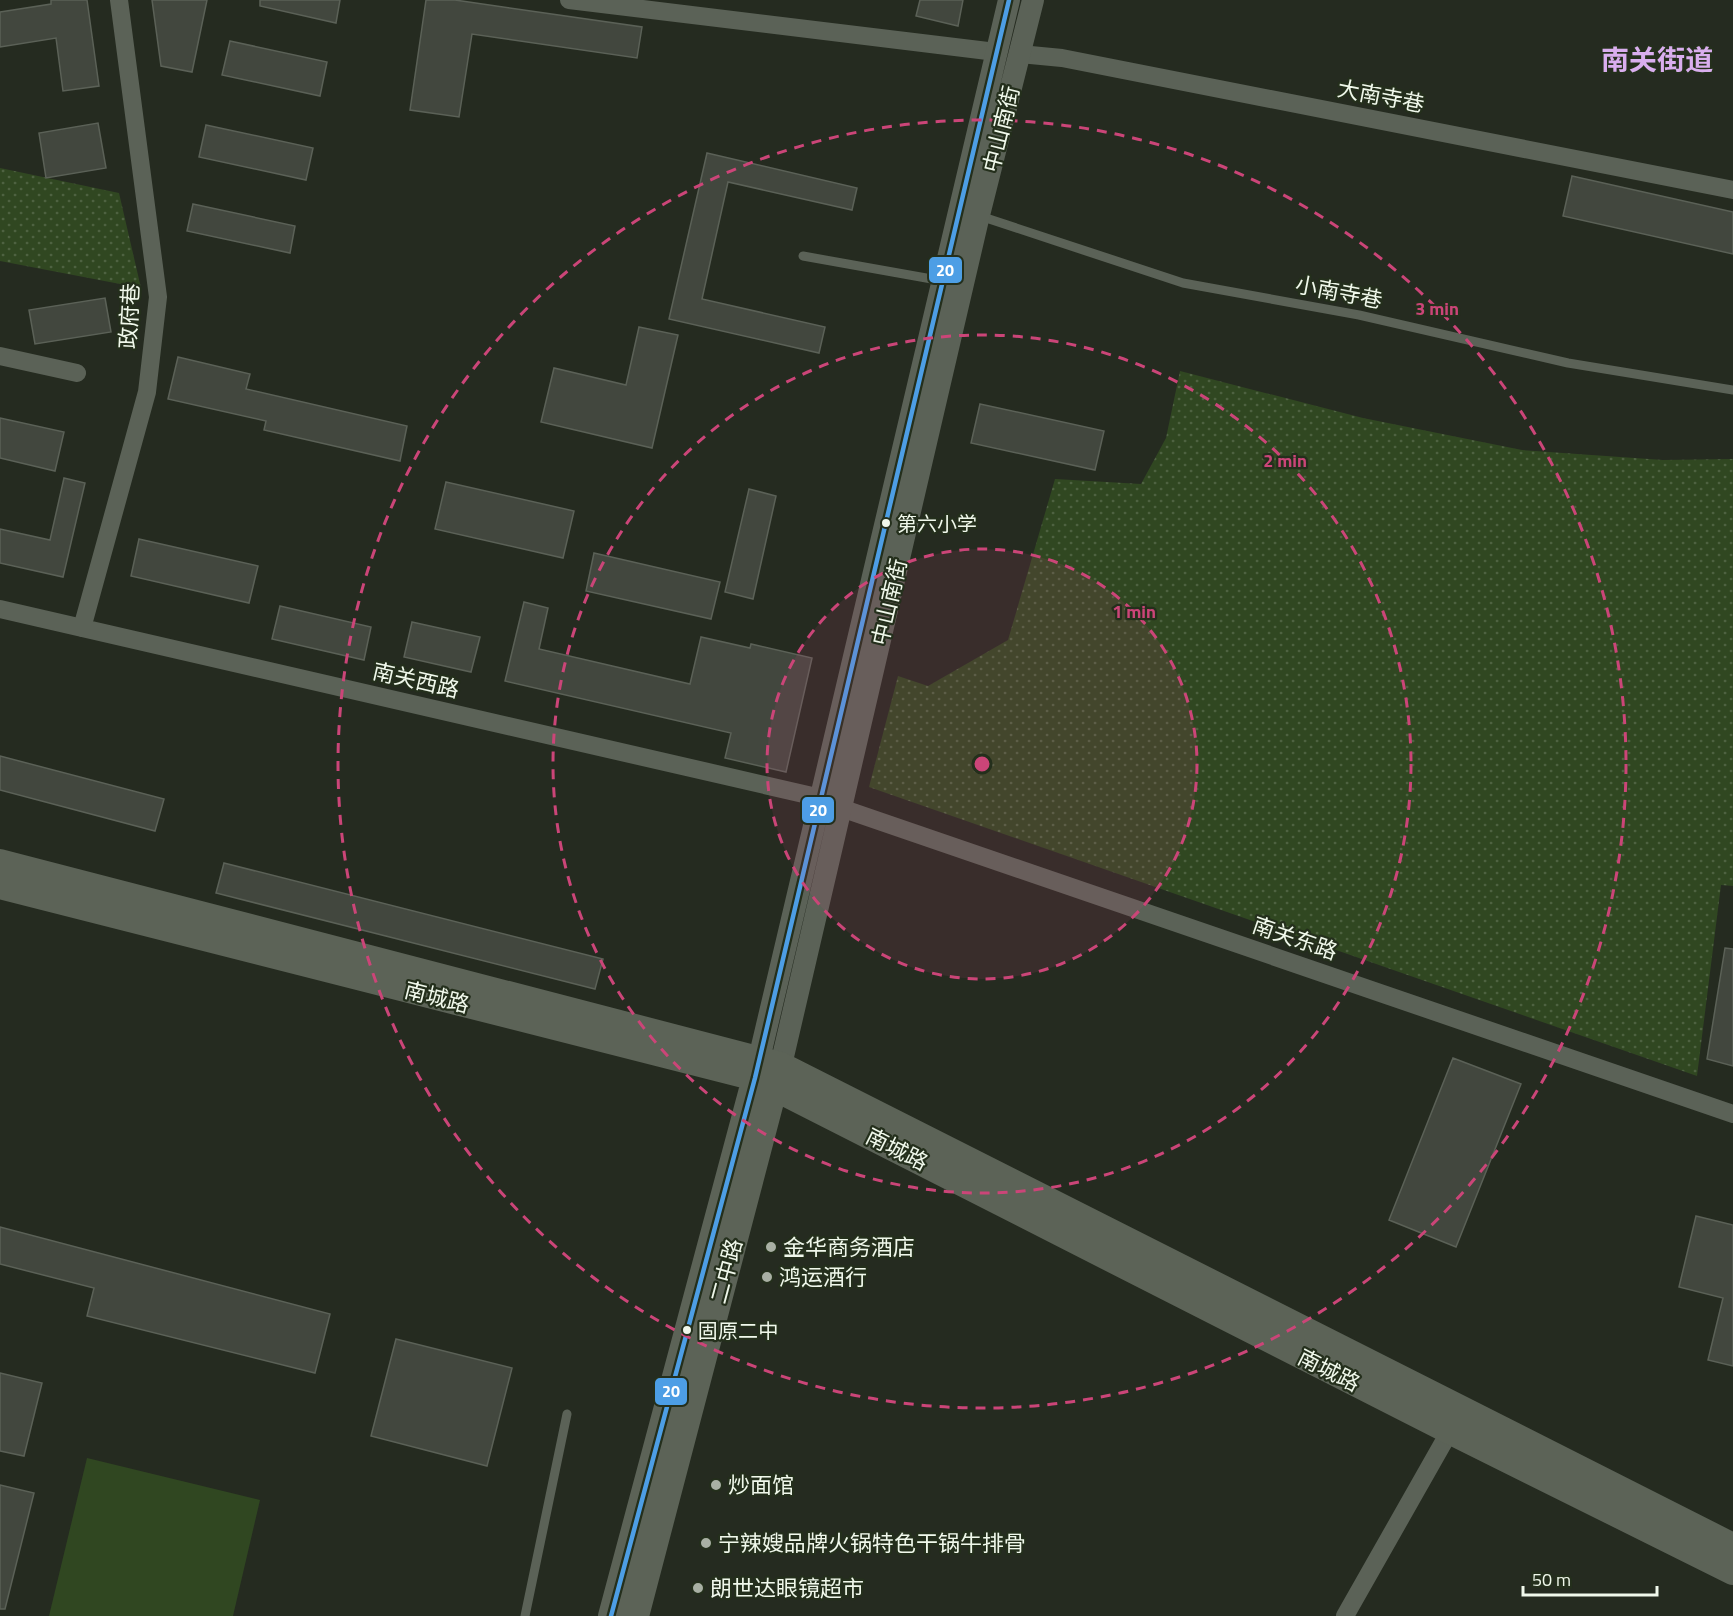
<svg xmlns="http://www.w3.org/2000/svg" width="1733" height="1616" font-family="'Titillium Web','Noto Sans SC',sans-serif">
<defs>
<pattern id="green-dots" width="8" height="8" patternUnits="userSpaceOnUse" patternTransform="scale(1.5)"><rect width="8" height="8" fill="#304721"/><path d="M2 2h.1M6 6h.1" fill="none" stroke="#4e6241" stroke-width="1.8" stroke-linecap="round"/></pattern>
</defs>
<rect width="100%" height="100%" fill="#252b20"/>
<path fill="url(#green-dots)" d="M0 168 119 193 141 288 0 261Z
M1180 371 1363 418 1522 450 1663 460 1733 459V886L1721 885 1697 1076 869 787 898 676 928 686 1008 640 1055 479 1141 484 1166 438Z"/>
<path fill="#304721" d="M87 1458 260 1500 233 1616H49Z"/>
<path fill="#42473e" stroke="#5b6157" stroke-width="1.5" d="M51 0H87L99 86 63 91 56 38 0 47V12L51 4Z
M152 0H207L192 72 161 66Z
M260 0H340L336 23 260 6Z
M426 0H455L642 27 637 58 472 34 459 117 410 110Z
M920 0H963L958 26 916 16Z
M230 41 327 62 320 96 222 75Z
M98 123 106 168 46 178 39 133Z
M206 125 313 148 306 180 199 157Z
M707 153 857 188 852 210 728 182 702 299 825 327 819 353 669 319Z
M1572 176 1733 212V254L1563 216Z
M193 204 295 226 290 253 187 231Z
M105 298 111 332 35 344 29 310Z
M639 327 678 335 652 448 541 422 554 368 626 385Z
M178 357 250 374 246 389 407 426 400 461 264 430 266 421 168 399Z
M980 404 1104 431 1095 470 971 443Z
M0 418 64 432 55 471 0 458Z
M64 478 85 483 63 577 0 563V529L50 540Z
M446 482 574 511 563 558 435 529Z
M749 489 776 496 753 599 725 592Z
M139 539 258 566 249 603 131 576Z
M594 553 720 582 711 619 586 591Z
M524 602 548 608 539 649 690 684 701 637 750 648 751 644 812 658 786 772 725 758 731 733 505 681Z
M280 606 371 627 364 660 272 639Z
M412 622 480 637 471 672 404 657Z
M0 756 164 799 155 831 0 790Z
M224 863 603 959 595 989 216 893Z
M1725 948 1733 949V1066L1707 1059Z
M1453 1058 1521 1084 1456 1247 1389 1220Z
M1696 1216 1733 1225V1366L1708 1360 1723 1298 1679 1287Z
M0 1227 330 1314 315 1373 87 1316 94 1288 0 1264Z
M396 1339 512 1368 487 1466 371 1436Z
M0 1373 42 1383 24 1456 0 1451Z
M0 1485 34 1493 5 1609H0Z"/>
<g fill="none" stroke-linecap="round" stroke-linejoin="round">
<path stroke="#5b6257" stroke-width="9" d="M980 216 1183 283 1359 315 1568 363 1733 390
M803 256 943 281
M525 1616 567 1414"/>
<path stroke="#5b6257" stroke-width="18" d="M569 0 996 52
M1020 54 1062 58 1733 190
M0 356 77 373
M0 609 821 798
M82 628 147 392 158 297 119 0
M841 808 1733 1114
M1345 1616 1455 1422"/>
<path stroke="#5b6257" stroke-width="22" d="M781 1065 979 215 1033 0
M755 1076 1009 0"/>
<path stroke="#5c6357" stroke-width="26" d="M0 862 781 1065 1733 1546
M0 886 755 1078 1447 1430 1733 1572
M611 1616 755 1078
M636 1616 779 1071"/>
<defs>
<path id="bus-1" d="M611 1616 755 1078 1009 0"/>
</defs>
<use href="#bus-1" stroke="#242f1c" stroke-width="9"/>
<use href="#bus-1" stroke="#4d9ee5" stroke-width="4.5"/>
</g>
<circle cx="982" cy="764" r="215" fill="#cb4578" fill-opacity=".12"/>
<g fill="none" stroke="#cb4578" stroke-width="3" stroke-dasharray="10 8">
<circle cx="982" cy="764" r="215"/>
<circle cx="982" cy="764" r="429"/>
<circle cx="982" cy="764" r="644"/>
</g>
<g fill="#f0f8eb" stroke="#242f1c" stroke-width="2">
<circle cx="886" cy="523" r="5"/>
<circle cx="687" cy="1330" r="5"/>
</g>
<g fill="#a9b0a4" stroke="#242f1c" stroke-width="2">
<circle cx="771" cy="1247" r="6"/>
<circle cx="767" cy="1277" r="6"/>
<circle cx="716" cy="1485" r="6"/>
<circle cx="706" cy="1543" r="6"/>
<circle cx="698" cy="1588" r="6"/>
</g>
<g text-anchor="middle" stroke-width="4.5" stroke-linejoin="round" paint-order="stroke">
<g font-size="20" fill="#f0f8eb" stroke="#242f1c" text-anchor="start">
<text x="897" y="531">第六小学</text>
<text x="698" y="1338">固原二中</text>
</g>
<g font-size="22" fill="#f0f8eb" stroke="#242f1c">
<text transform="translate(1381 96) rotate(11)" y="8">大南寺巷</text>
<text transform="translate(1001 129) rotate(-76)" y="8">中山南街</text>
<text transform="translate(1339 292) rotate(11)" y="8">小南寺巷</text>
<text transform="translate(129 316) rotate(-87)" y="8">政府巷</text>
<text transform="translate(889 602) rotate(-77)" y="8">中山南街</text>
<text transform="translate(416 680) rotate(13)" y="8">南关西路</text>
<text transform="translate(1295 938) rotate(19)" y="8">南关东路</text>
<text transform="translate(437 997) rotate(14)" y="8">南城路</text>
<text transform="translate(897 1149) rotate(27)" y="8">南城路</text>
<text transform="translate(726 1271) rotate(-75)" y="8">二中路</text>
<text transform="translate(1329 1370) rotate(27)" y="8">南城路</text>
</g>
<g font-size="22" fill="#f0f8eb" stroke="#242f1c" text-anchor="start">
<text x="783" y="1255">金华商务酒店</text>
<text x="779" y="1285">鸿运酒行</text>
<text x="728" y="1493">炒面馆</text>
<text x="718" y="1551">宁辣嫂品牌火锅特色干锅牛排骨</text>
<text x="710" y="1596">朗世达眼镜超市</text>
</g>
<g font-size="28" font-weight="bold" fill="#d9aeee" stroke="#242f1c">
<text x="1657" y="70">南关街道</text>
</g>
</g>
<circle cx="982" cy="764" r="9" fill="#cb4578" stroke="#242f1c" stroke-width="3"/>
<g font-size="18" text-anchor="middle" font-weight="bold" fill="#cb4578" stroke="#242f1c" stroke-width="4.5" stroke-linejoin="round" paint-order="stroke">
<text x="1437" y="315">3 min</text>
<text x="1285" y="467">2 min</text>
<text x="1134" y="618">1 min</text>
</g>
<g stroke="#242f1c" stroke-width="2">
<rect x="928" y="256" width="35" height="28" rx="6" fill="#4d9ee5"/>
<rect x="801" y="796" width="34" height="28" rx="6" fill="#4d9ee5"/>
<rect x="654" y="1377" width="34" height="29" rx="6" fill="#4d9ee5"/>
</g>
<g font-size="16" text-anchor="middle" font-weight="bold" fill="#fff">
<text x="945" y="276">20</text>
<text x="818" y="816">20</text>
<text x="671" y="1397">20</text>
</g>
<path d="M1523 1586v9h134v-9" fill="none" stroke="#f0f8eb" stroke-width="3"/>
<text x="1532" y="1586" font-size="18" fill="#f0f8eb" stroke="#242f1c" stroke-width="4.5" paint-order="stroke">50 m</text>
</svg>
